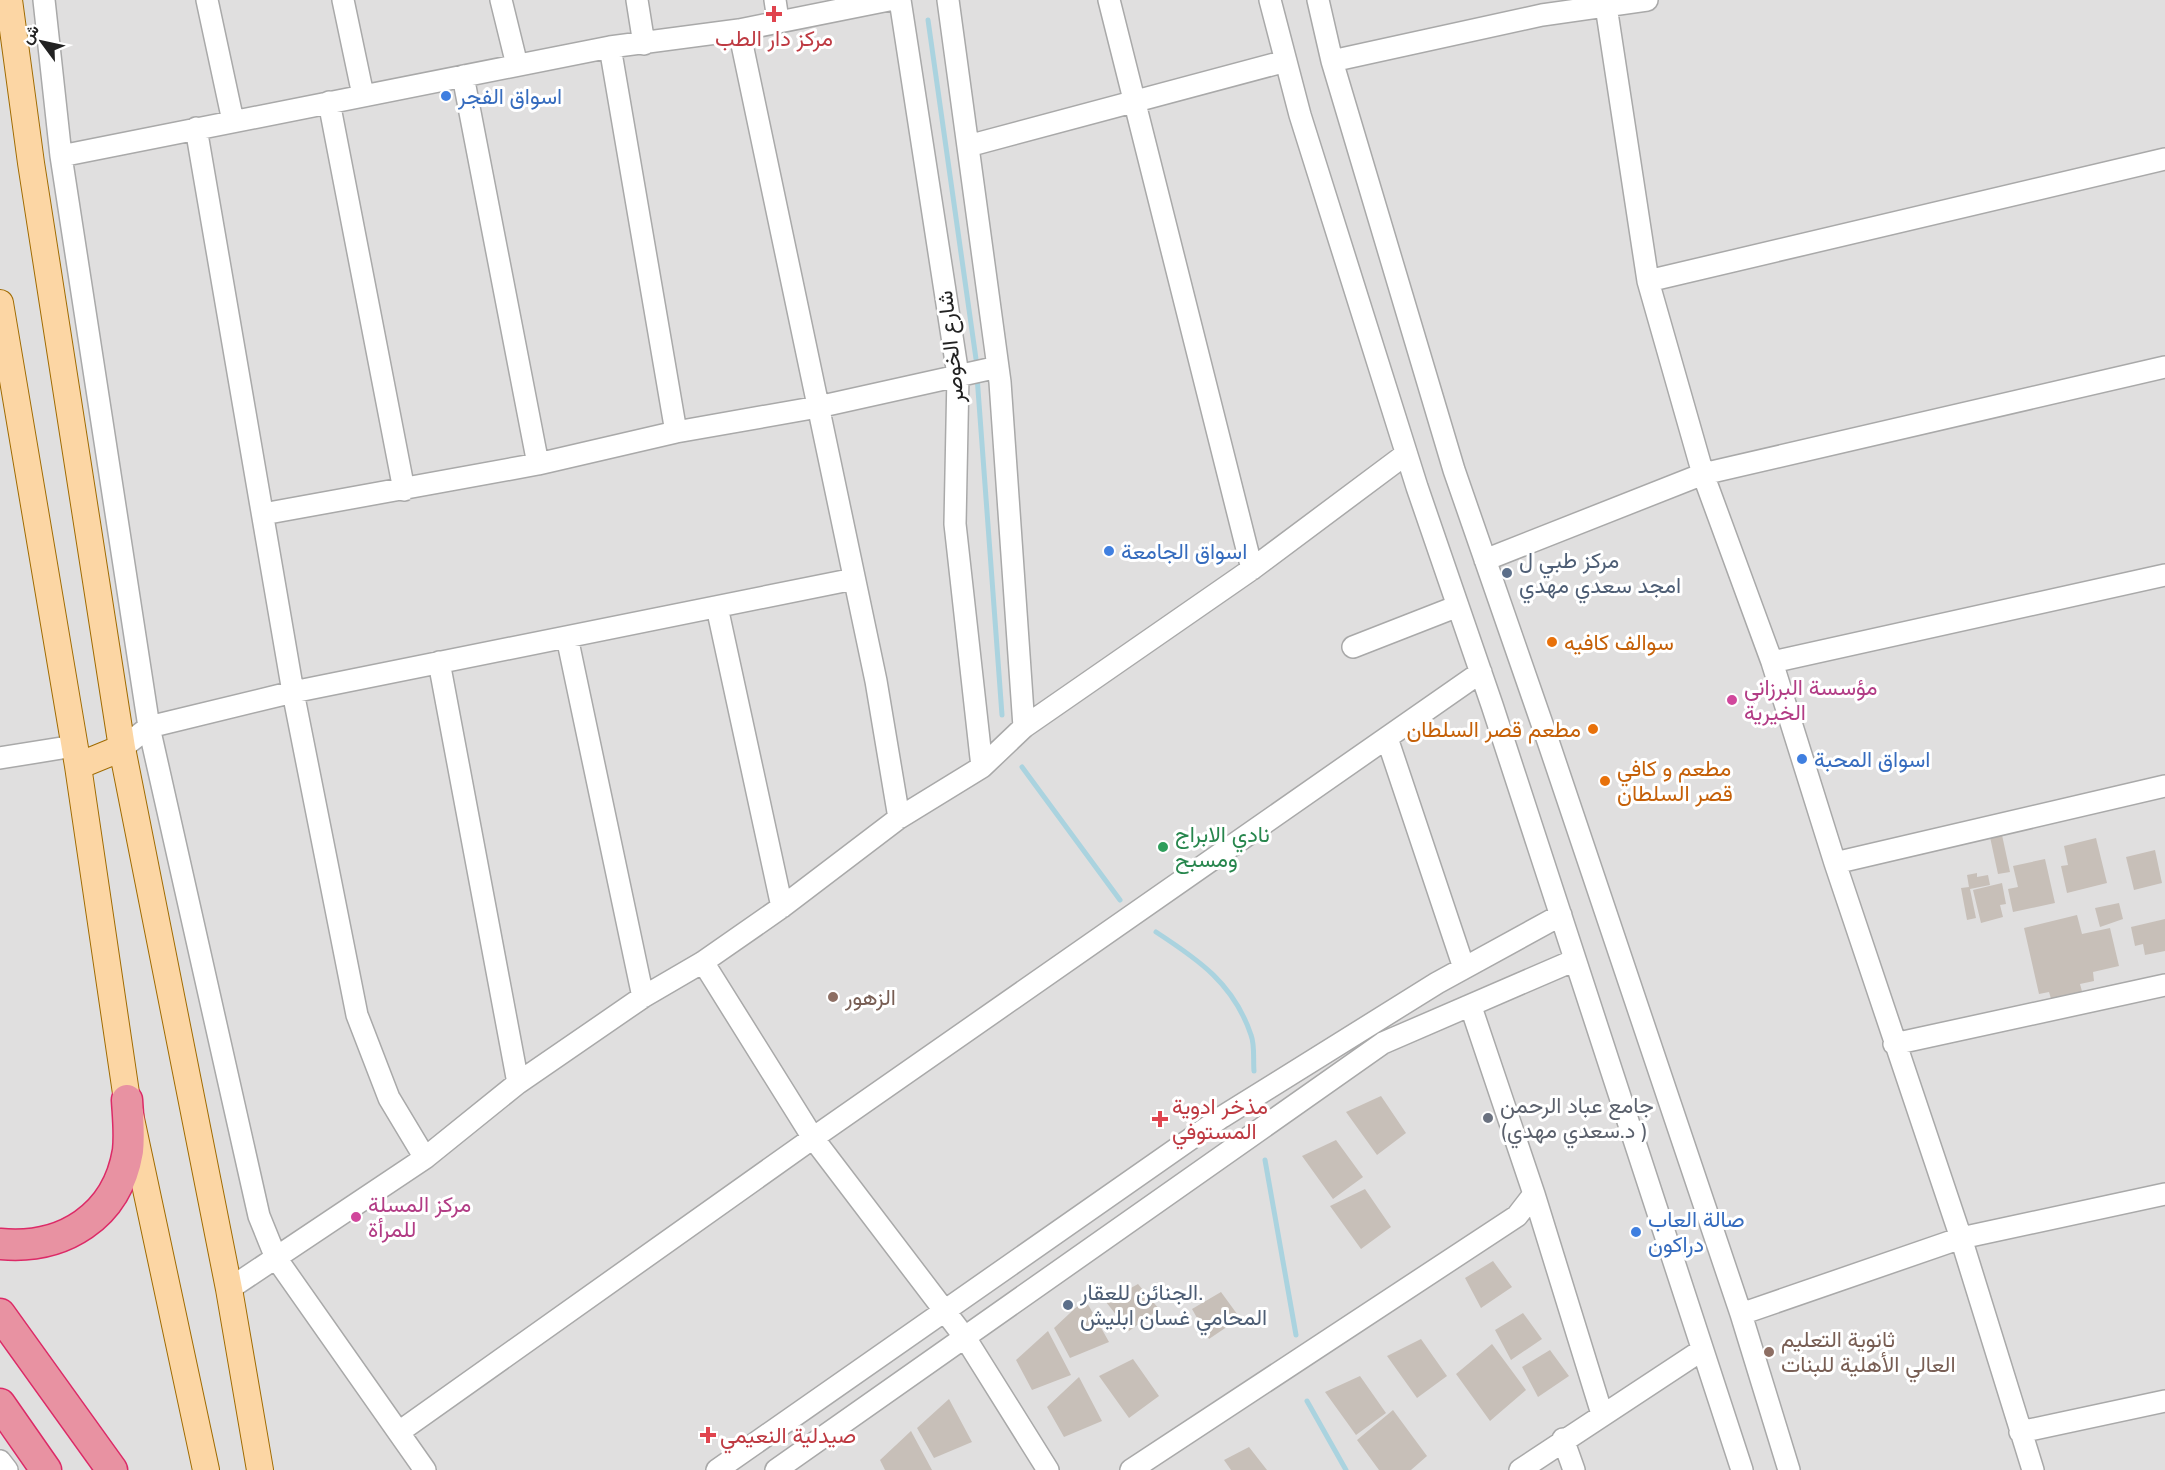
<svg xmlns="http://www.w3.org/2000/svg" width="2165" height="1470" font-family="Mulish,Vazirmatn,sans-serif">
<rect width="100%" height="100%" fill="#f2efe9"/>
<path fill="#e0dfdf" d="M0 0H2165V1470H0Z"/>
<g fill="none" stroke-linecap="round" stroke-linejoin="round">
<path stroke="#aad3df" stroke-width="5" d="M928 20 977 366
M977 376 1002 715
M1022 767 1120 900
M1156 932C1199 960 1234 984 1251 1035 1255 1045 1253 1060 1254 1071
M1265 1160 1296 1335
M1307 1401 1346 1470"/>
</g>
<path fill="#c7bfb8" d="M2002 835 2010 872 1998 874 1990 837Z
M2096 838 2107 883 2067 893 2061 866 2068 865 2064 846Z
M2155 850 2162 883 2134 890 2126 857Z
M2045 859 2055 903 2013 912 2008 889 2018 887 2013 866Z
M1977 873V877L1988 875 1990 885 1970 889 1976 918 1967 920 1961 888 1969 887 1967 875Z
M2002 883 2006 904 2000 905 2003 917 1981 923 1973 890Z
M2119 903 2123 919 2100 927 2095 908Z
M2077 915 2082 934 2110 928 2119 966 2093 972 2094 981 2080 984 2083 995 2052 1002 2049 992 2039 994 2024 928Z
M2165 919V951L2145 955 2143 944 2135 946 2131 927Z
M1381 1096 1406 1133 1377 1155 1346 1112Z
M1336 1140 1363 1177 1333 1199 1302 1156Z
M1365 1189 1391 1227 1361 1249 1330 1206Z
M1493 1261 1512 1287 1481 1308 1465 1278Z
M1138 1284 1159 1309 1129 1331 1106 1302Z
M1221 1292 1240 1318 1209 1339 1192 1309Z
M1085 1299 1109 1342 1070 1358 1054 1328Z
M1523 1313 1542 1339 1511 1360 1495 1330Z
M1048 1331 1071 1375 1032 1390 1016 1360Z
M1421 1339 1447 1376 1417 1398 1387 1356Z
M1492 1344 1526 1390 1490 1421 1456 1374Z
M1550 1350 1569 1376 1538 1397 1522 1367Z
M1133 1359 1159 1396 1129 1418 1099 1376Z
M1360 1376 1386 1413 1356 1435 1325 1392Z
M1079 1377 1102 1421 1064 1437 1047 1407Z
M949 1399 972 1442 934 1458 917 1428Z
M1393 1410 1427 1456 1411 1470H1379L1357 1440Z
M911 1431 932 1470H885L880 1460Z
M1249 1447 1267 1470H1231L1224 1460Z"/>
<g fill="none" stroke-linecap="round" stroke-linejoin="round">
<defs>
<path id="minor" d="M44 0 61 156 149 727 259 1216 276 1258 425 1470
M207 0 233 121
M343 0 363 95
M501 0 517 65
M637 0 644 44
M775 0 778 20
M900 0 958 375 955 524 982 767
M948 0 1000 382 1024 727
M1109 0 1252 569
M1270 0 1300 115 1417 487 1492 705 1742 1470
M1318 0 1332 61 1454 470 1548 741 1741 1314 1789 1470
M1606 6 1648 281 1703 474 1772 662 1835 863 1961 1238 2033 1470
M739 30 876 681 899 818
M610 47 676 432
M1332 61 1542 15 1647 0
M463 76 538 464
M329 102 404 490
M196 128 293 692 357 1015 389 1098 425 1158
M968 146 1286 61
M61 156 610 47 739 30 889 0
M1648 281 2165 159
M263 514 538 464 676 432 818 407 998 367
M1485 560 1703 474 2165 367
M717 607 782 907
M567 637 643 997
M1353 647 1458 606
M439 662 518 1083
M1772 662 2165 575
M1387 738 1464 968
M122 748 149 727 293 692 854 579
M0 758 74 746
M1835 863 2165 786
M703 962 813 1138 966 1339 1048 1470
M1471 1007 1534 1194 1602 1414
M1894 1044 2165 985
M229 1289 425 1158 518 1083 643 997 703 962 782 907 899 818 982 767 1024 727 1252 569 1406 454
M1741 1314 1961 1238 2165 1194
M399 1432 813 1138 1481 672
M2020 1432 2165 1401
M1563 1439 1574 1470
M0 1461 7 1470
M717 1470 1222 1117 1437 983 1561 915
M776 1470 1383 1043 1575 960
M1131 1470 1517 1216 1534 1194
M1520 1470 1702 1350"/>
<path id="major" d="M9 0 31 163 122 748 229 1289 260 1470
M0 303 78 766 127 1100 206 1470
M78 766 122 748"/>
<path id="highway" d="M0 1244C63 1250 117 1217 128 1151 130 1134 128 1117 127 1100
M0 1314 112 1470
M0 1404 46 1470"/>
</defs>
<use href="#minor" stroke="#a9a9a9" stroke-width="24"/>
<use href="#major" stroke="#a06b00" stroke-width="28"/>
<use href="#highway" stroke="#dc2a67" stroke-width="33"/>
<use href="#minor" stroke="#fff" stroke-width="21"/>
<use href="#major" stroke="#fcd6a4" stroke-width="26"/>
<use href="#highway" stroke="#e892a2" stroke-width="30"/>
</g>
<g fill="#e0444e" stroke="#fff" stroke-width="2">
<path d="M771 5h6v6h6v6h-6v6h-6v-6h-6v-6h6z"/>
<path d="M1157 1110h6v6h6v6h-6v6h-6v-6h-6v-6h6z"/>
<path d="M705 1426h6v6h6v6h-6v6h-6v-6h-6v-6h6z"/>
</g>
<g fill="#3f7fe0" stroke="#fff" stroke-width="2">
<circle cx="446" cy="96" r="6"/>
<circle cx="1109" cy="551" r="6"/>
<circle cx="1802" cy="759" r="6"/>
<circle cx="1636" cy="1232" r="6"/>
</g>
<g fill="#5c6f8a" stroke="#fff" stroke-width="2">
<circle cx="1507" cy="573" r="6"/>
<circle cx="1068" cy="1305" r="6"/>
</g>
<g fill="#e8710a" stroke="#fff" stroke-width="2">
<circle cx="1552" cy="642" r="6"/>
<circle cx="1593" cy="729" r="6"/>
<circle cx="1605" cy="781" r="6"/>
</g>
<g fill="#d1479c" stroke="#fff" stroke-width="2">
<circle cx="1732" cy="700" r="6"/>
<circle cx="356" cy="1217" r="6"/>
</g>
<circle fill="#2e9e5b" stroke="#fff" stroke-width="2" cx="1163" cy="847" r="6"/>
<g fill="#8d6e63" stroke="#fff" stroke-width="2">
<circle cx="833" cy="997" r="6"/>
<circle cx="1769" cy="1352" r="6"/>
</g>
<circle fill="#6b7280" stroke="#fff" stroke-width="2" cx="1488" cy="1118" r="6"/>
<g text-anchor="middle" stroke-width="6" stroke-linejoin="round" paint-order="stroke">
<g font-size="22" fill="#be3a42" stroke="#fff" text-anchor="start">
<text x="774" y="46" text-anchor="middle">مركز دار الطب</text>
<text x="1172" y="1114">مذخر ادویة<tspan x="1172" dy="25">المستوفي</tspan></text>
<text x="720" y="1443">صيدلية النعيمي</text>
</g>
<g font-size="22" fill="#366cbe" stroke="#fff" text-anchor="start">
<text x="458" y="104">اسواق الفجر</text>
<text x="1121" y="559">اسواق الجامعة</text>
<text x="1814" y="767">اسواق المحبة</text>
<text x="1648" y="1227">صالة العاب<tspan x="1648" dy="25">دراكون</tspan></text>
</g>
<g font-size="22" fill="#222" stroke="#fff">
<text transform="translate(950 347) rotate(-96)" y="8">شارع الخوصر</text>
</g>
<g font-size="22" fill="#4e5e75" stroke="#fff" text-anchor="start">
<text x="1519" y="568">مركز طبي ل<tspan x="1519" dy="25">امجد سعدي مهدي</tspan></text>
<text x="1080" y="1300">الجنائن للعقار.<tspan x="1080" dy="25">المحامي غسان ابليش</tspan></text>
</g>
<g font-size="22" fill="#c56008" stroke="#fff" text-anchor="start">
<text x="1564" y="650">سوالف كافيه</text>
<text x="1581" y="737" text-anchor="end">مطعم قصر السلطان</text>
<text x="1617" y="776">مطعم و كافي<tspan x="1617" dy="25">قصر السلطان</tspan></text>
</g>
<g font-size="22" fill="#b23c85" stroke="#fff" text-anchor="start">
<text x="1744" y="695">مؤسسة البرزاني<tspan x="1744" dy="25">الخيرية</tspan></text>
<text x="368" y="1212">مركز المسلة<tspan x="368" dy="25">للمرأة</tspan></text>
</g>
<g font-size="22" fill="#27864d" stroke="#fff" text-anchor="start">
<text x="1175" y="842">نادي الابراج<tspan x="1175" dy="25">ومسبح</tspan></text>
</g>
<g font-size="22" fill="#785e54" stroke="#fff" text-anchor="start">
<text x="845" y="1005">الزهور</text>
<text x="1781" y="1347">ثانوية التعليم<tspan x="1781" dy="25">العالي الأهلية للبنات</tspan></text>
</g>
<g font-size="22" fill="#5b616d" stroke="#fff" text-anchor="start">
<text x="1500" y="1113">جامع عباد الرحمن<tspan x="1500" dy="25">(د.سعدي مهدي )</tspan></text>
</g>
</g>
<g transform="translate(42 42) rotate(303)" stroke="#ffffff" stroke-width="4.5" paint-order="stroke">
<path d="M0-4.5L10 22L0 15L-10 22Z" fill="#222222"/>
<text y="-9" font-size="16" font-weight="bold" text-anchor="middle" fill="#222222">ش</text>
</g>
</svg>
